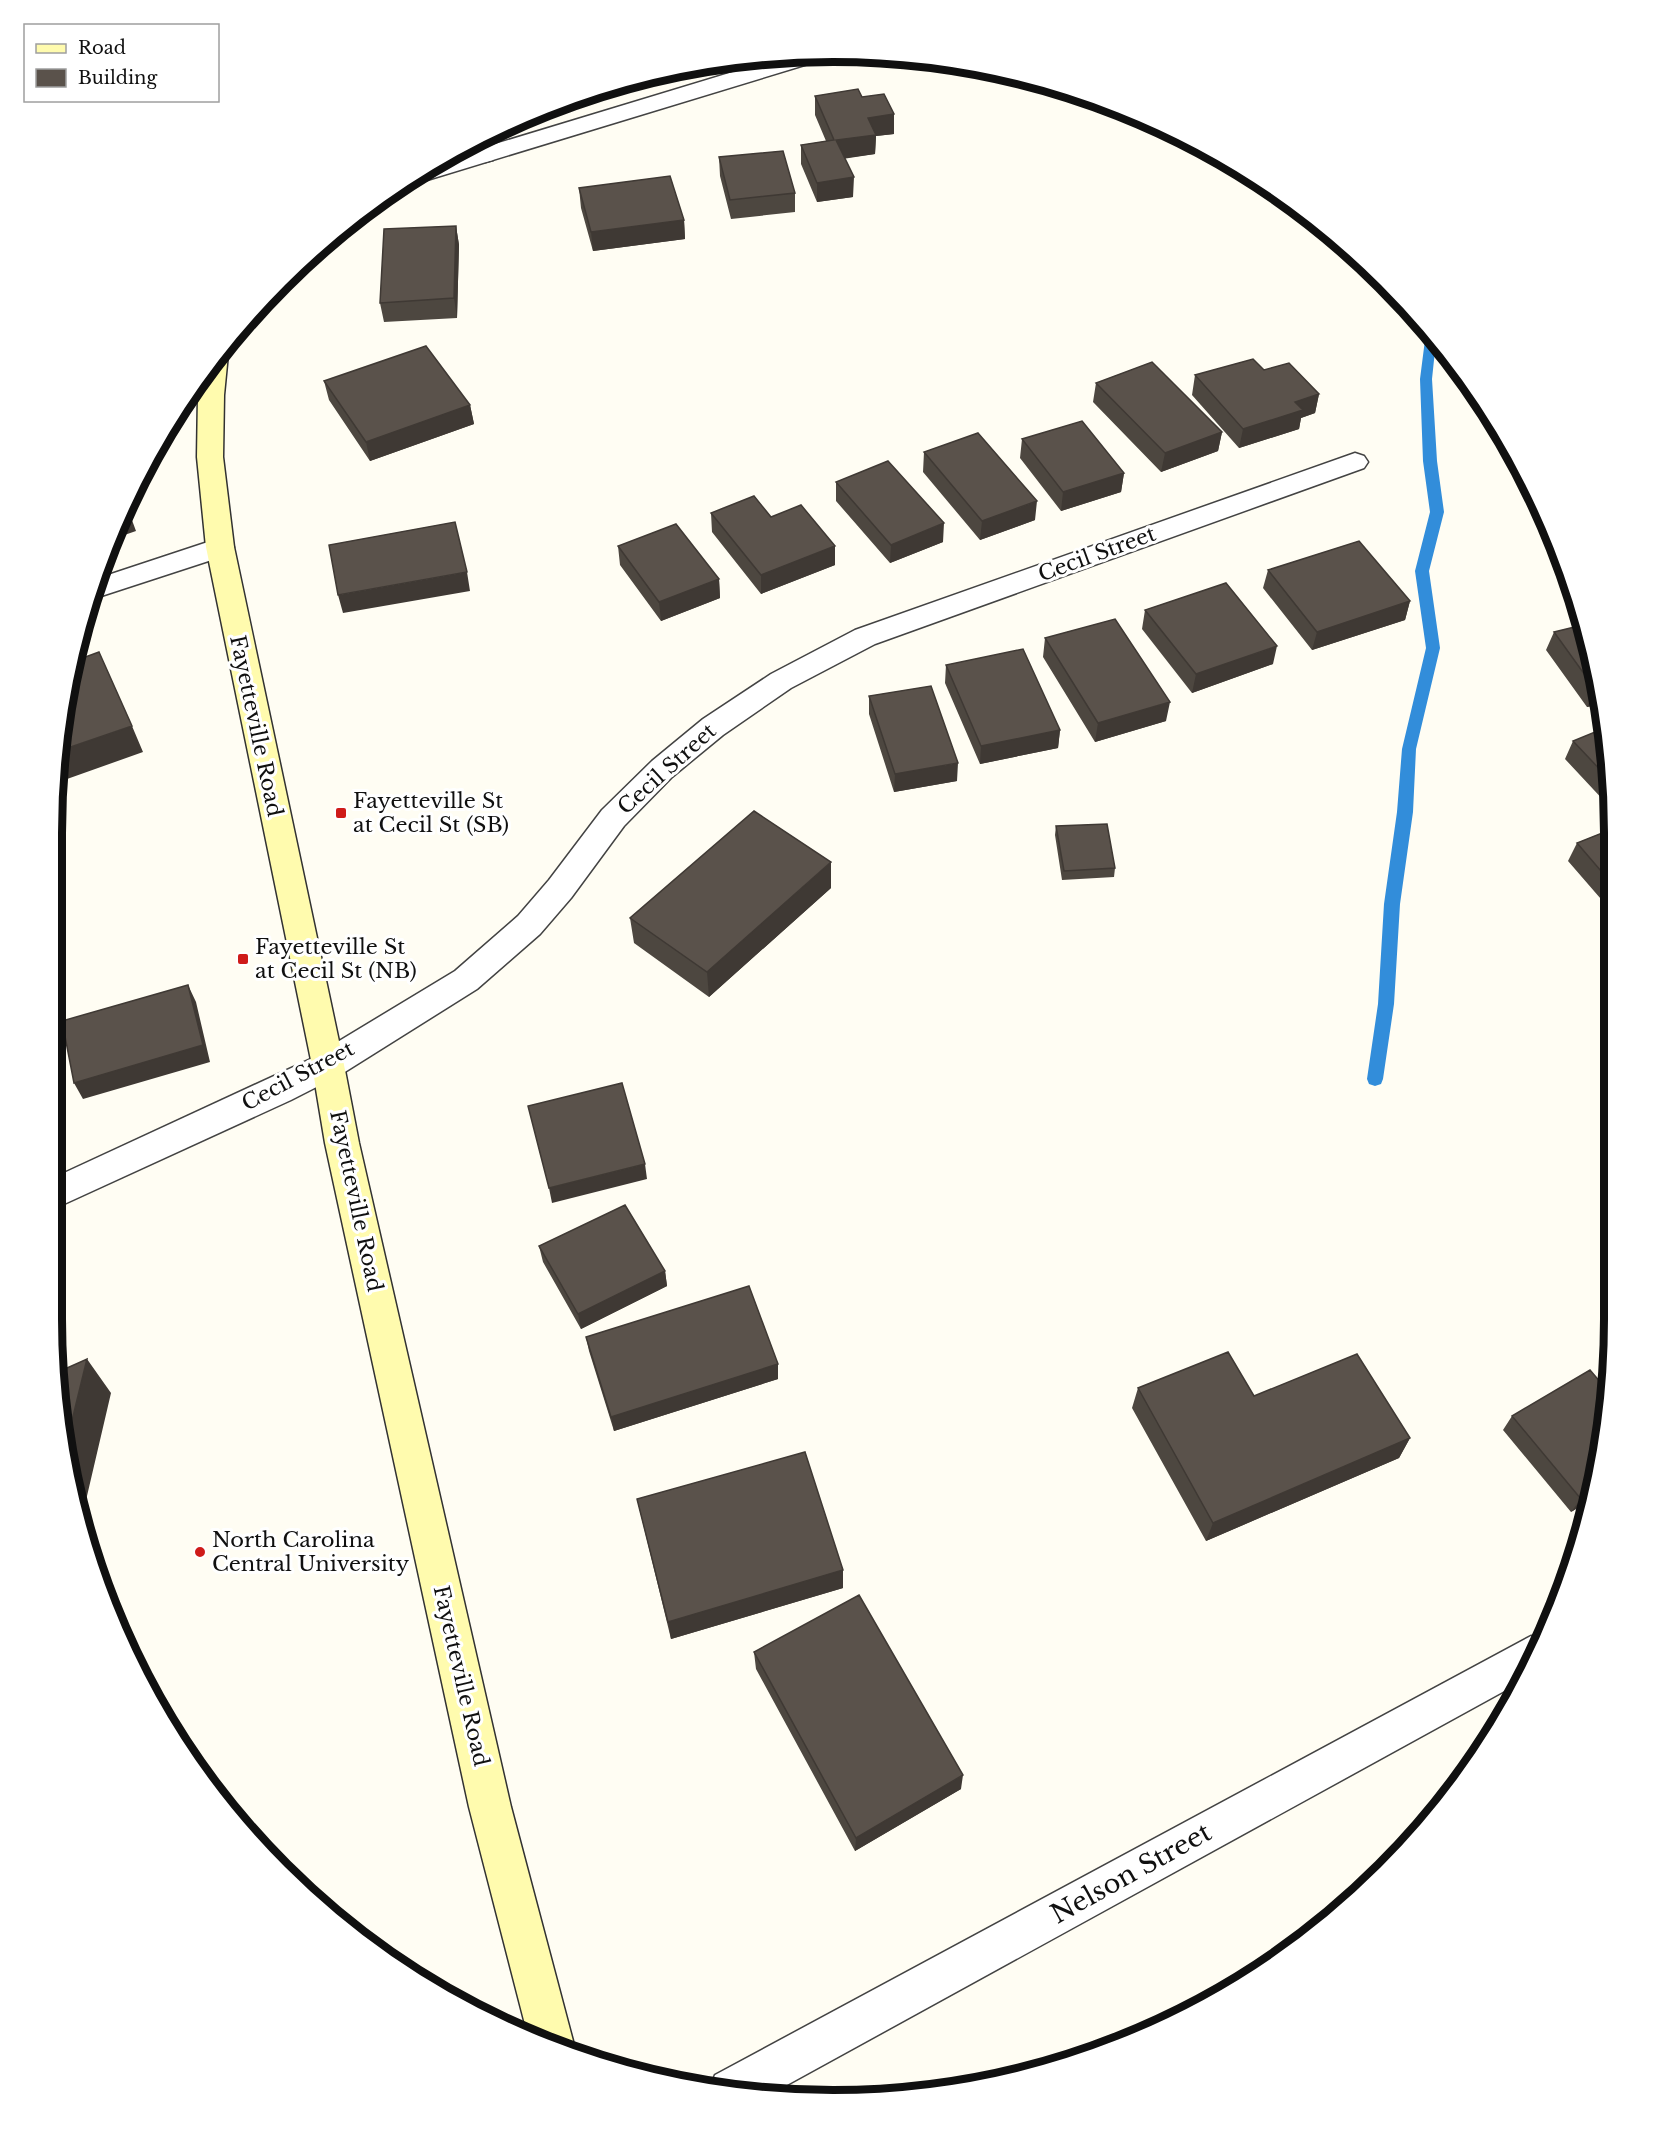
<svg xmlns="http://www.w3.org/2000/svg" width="1665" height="2152" font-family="'Libre Baskerville',serif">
<rect width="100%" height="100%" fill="#fffdf3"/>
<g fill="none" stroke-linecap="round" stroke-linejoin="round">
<path fill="#328dda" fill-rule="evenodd" d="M1426 332 1436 341 1432 379 1437 461 1444 512 1429 571 1440 648 1416 749 1413 812 1400 904 1394 1004 1383 1079 1381 1084 1375 1086 1369 1084 1367 1079 1378 1004 1384 904 1397 812 1402 749 1426 648 1415 571 1430 512 1423 461 1420 379Z"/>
<defs>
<path id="service" d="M486 136 496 155 493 160 485 162 477 160 469 145Z"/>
<path id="minor" d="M833 51 831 57 414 184 406 186 397 183 436 162 789 55Z
M1355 453 1364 456 1368 462 1364 468 875 644 791 688 723 735 672 777 624 826 571 898 540 934 477 989 340 1075 328 1079 316 1075 312 1065 316 1055 455 971 518 916 549 880 602 810 652 761 703 719 771 674 855 630Z
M220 538 230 540 234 547 230 554 89 600 93 580Z
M1531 1636 1539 1639 1517 1684 765 2097 710 2088 715 2075Z"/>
<path id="tertiary" d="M328 1051 340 1055 344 1065 340 1075 291 1100 51 1210V1179Z"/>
<path id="secondary" d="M221 348 228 354 224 395 223 457 234 547 344 1065 359 1143 511 1807 573 2041 569 2049 527 2032 469 1807 325 1143 312 1065 206 547 197 457 198 395 200 377Z"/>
</defs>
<use href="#service" stroke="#434343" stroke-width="3"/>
<use href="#minor" stroke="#434343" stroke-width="3"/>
<use href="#tertiary" stroke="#434343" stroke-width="3"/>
<use href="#secondary" stroke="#323232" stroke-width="3"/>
<use href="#service" fill="#fff" fill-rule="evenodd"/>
<use href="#minor" fill="#fff" fill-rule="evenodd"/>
<use href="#tertiary" fill="#fff" fill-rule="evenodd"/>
<use href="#secondary" fill="#fffbae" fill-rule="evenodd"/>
</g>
<path fill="#4d4740" d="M815 96 862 97 894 114V134L876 136 875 154 845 158 853 197 817 202 801 164V145L826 141 815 115Z
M719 157 795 193V212L731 219 720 176Z
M579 188 684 220 685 239 593 251 581 208Z
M456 226 459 245 457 318 384 322 380 303Z
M1264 370 1319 394 1315 413 1301 418 1299 429 1239 448 1192 395 1195 375Z
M324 381 470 405 474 424 370 461 329 400Z
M1096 383 1222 432 1218 451 1161 472 1093 402Z
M1022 439 1124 473 1121 492 1061 511 1020 458Z
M924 452 1035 520 980 540 923 472Z
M836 482 943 542 890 563 836 501Z
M711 513 771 517 835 546V565L761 594 712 532Z
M618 546 719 579 720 598 661 621 620 565Z
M1268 570 1410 601 1405 620 1312 650 1263 588Z
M1145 610 1273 664 1192 693 1142 629Z
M1583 625 1601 704 1587 707 1546 650 1554 632Z
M1045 638 1166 721 1095 742 1043 657Z
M946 665 1060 730 1058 748 980 764 945 683Z
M869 696 957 781 894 792 869 714Z
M1607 731V804L1565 759 1573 741Z
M1056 826 1115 868 1114 877 1062 880 1055 835Z
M1607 831V906L1568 861 1577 843Z
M831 888 709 997 634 943 630 918Z
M539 1246 665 1271 667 1286 581 1329 543 1262Z
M586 1337 778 1364V1379L614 1431 589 1351Z
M1138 1388 1254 1396 1410 1438 1399 1458 1206 1541 1132 1408Z
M1512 1416 1607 1422 1589 1501 1571 1512 1503 1430Z
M637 1499 843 1570V1588L671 1639Z
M754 1652 961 1789 855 1851 756 1669Z"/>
<path fill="#3f3934" d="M894 114V134L876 136 875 154 836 160V140L868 118Z
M854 177 853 197 817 202V183Z
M684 220 685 239 593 251 591 232Z
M456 226 459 245 457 318 454 298Z
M1319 394 1315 413 1301 418 1299 429 1239 448 1243 429 1295 402Z
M470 405 474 424 370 461 366 442Z
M1222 432 1218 451 1161 472 1165 453Z
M1124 473 1121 492 1061 511 1063 492Z
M1037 501 1035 520 980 540 982 521Z
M129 512 136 531 110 540 120 515Z
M944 523 943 542 890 563 891 545Z
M835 546V565L761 594V575Z
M467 572 470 591 343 613 338 595Z
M719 579 720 598 661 621 659 602Z
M1410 601 1405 620 1312 650 1317 632Z
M1277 646 1273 664 1192 693 1196 674Z
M1597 688 1601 704 1587 707 1595 689Z
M1170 702 1166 721 1095 742 1098 723Z
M132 726 143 752 53 784 59 751Z
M1060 730 1058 748 980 764 981 746Z
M958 763 957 781 894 792 895 774Z
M831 862V888L709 997 707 972Z
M188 985 196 1002 210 1062 83 1099 74 1083Z
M645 1164 647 1179 552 1203 549 1188Z
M665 1271 667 1286 581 1329 578 1314Z
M87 1359 111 1393 80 1526 78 1522 67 1441Z
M778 1364V1379L614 1431 611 1417Z
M1410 1438 1399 1458 1206 1541 1213 1523Z
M1591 1493 1589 1501 1571 1512 1581 1499Z
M843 1570V1588L671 1639 668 1622Z
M963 1775 961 1789 855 1851 856 1838Z"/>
<path fill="#5a524b" stroke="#3f3934" stroke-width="1.5" d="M858 89 862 97 884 94 894 114 868 118 876 135 836 140 854 177 817 183 801 145 834 140 815 96Z
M783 151 795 193 730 200 719 157Z
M670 176 684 220 591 232 579 188Z
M456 226 454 298 380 303 384 229Z
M426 346 470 405 366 442 324 381Z
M1253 359 1264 370 1289 363 1319 394 1295 402 1303 410 1243 429 1195 375Z
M1152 362 1222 432 1165 453 1096 383Z
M1082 421 1124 473 1063 492 1022 439Z
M978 433 1037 501 982 521 924 452Z
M888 461 944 523 891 545 836 482Z
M754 496 771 517 801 505 835 546 761 575 711 513Z
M124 504 129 512 120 515Z
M455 522 467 572 338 595 329 545Z
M676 524 719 579 659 602 618 546Z
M1359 541 1410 601 1317 632 1268 570Z
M1226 583 1277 646 1196 674 1145 610Z
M1115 619 1170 702 1098 723 1045 638Z
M1583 625 1597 688 1595 689 1554 632Z
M1023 649 1060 730 981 746 946 665Z
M99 652 132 726 59 751 77 660Z
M931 686 958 763 895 774 869 696Z
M1607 727V777L1573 741Z
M754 811 831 862 707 972 630 918Z
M1107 824 1115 868 1064 871 1056 826Z
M1607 831V878L1577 843Z
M188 985 203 1045 74 1083 62 1021Z
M622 1083 645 1164 549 1188 528 1106Z
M625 1205 665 1271 578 1314 539 1246Z
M749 1286 778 1364 611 1417 586 1337Z
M1228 1352 1254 1396 1357 1354 1410 1438 1213 1523 1138 1388Z
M87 1359 67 1441 58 1372Z
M1590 1370 1607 1390V1422L1591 1493 1581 1499 1512 1416Z
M805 1452 843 1570 668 1622 637 1499Z
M859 1595 963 1775 856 1838 754 1652Z"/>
<g fill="#cf1b19" stroke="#fff" stroke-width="2">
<rect x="335" y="807" width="12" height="12" rx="3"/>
<rect x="237" y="953" width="12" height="12" rx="3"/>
<circle cx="200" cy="1552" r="6"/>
</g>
<g text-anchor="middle" stroke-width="6" stroke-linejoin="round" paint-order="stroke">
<g font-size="21" fill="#101010" stroke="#fff">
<text transform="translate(1097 554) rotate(-20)" y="7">Cecil Street</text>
<text transform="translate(256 726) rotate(78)" y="7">Fayetteville Road</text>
<text transform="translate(667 769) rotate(-42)" y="7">Cecil Street</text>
<text transform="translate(298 1076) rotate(-28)" y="7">Cecil Street</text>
<text transform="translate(356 1201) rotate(78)" y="7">Fayetteville Road</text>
<text transform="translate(461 1676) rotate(77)" y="7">Fayetteville Road</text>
</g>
<g font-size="21" fill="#101010" stroke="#fff" text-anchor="start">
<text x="353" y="808">Fayetteville St<tspan x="353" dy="24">at Cecil St (SB)</tspan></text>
<text x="255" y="954">Fayetteville St<tspan x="255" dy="24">at Cecil St (NB)</tspan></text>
<text x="212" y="1547">North Carolina<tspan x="212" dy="24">Central University</tspan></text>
</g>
<g font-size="26" fill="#101010" stroke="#fff">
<text transform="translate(1131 1873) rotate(-29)" y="9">Nelson Street</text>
</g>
</g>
<path d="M0 0H1665V2152H0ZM833 62H833A771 771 0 0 1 1604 833V1319A771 771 0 0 1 833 2090H833A771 771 0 0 1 62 1319V833A771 771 0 0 1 833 62Z" fill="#fff" fill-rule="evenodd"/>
<path fill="none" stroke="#101010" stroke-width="8" d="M833 62H833A771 771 0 0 1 1604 833V1319A771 771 0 0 1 833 2090H833A771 771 0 0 1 62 1319V833A771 771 0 0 1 833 62Z"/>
<rect x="24" y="24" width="195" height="78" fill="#ffffff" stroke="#9f9f9f" stroke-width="1.5"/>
<rect x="36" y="44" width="30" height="9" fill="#fffbae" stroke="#9f9f9f" stroke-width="1.5"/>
<text x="78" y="54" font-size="18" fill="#101010">Road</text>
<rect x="36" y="69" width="30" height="18" fill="#5a524b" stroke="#9f9f9f" stroke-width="1.5"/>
<text x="78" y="84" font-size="18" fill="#101010">Building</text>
</svg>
